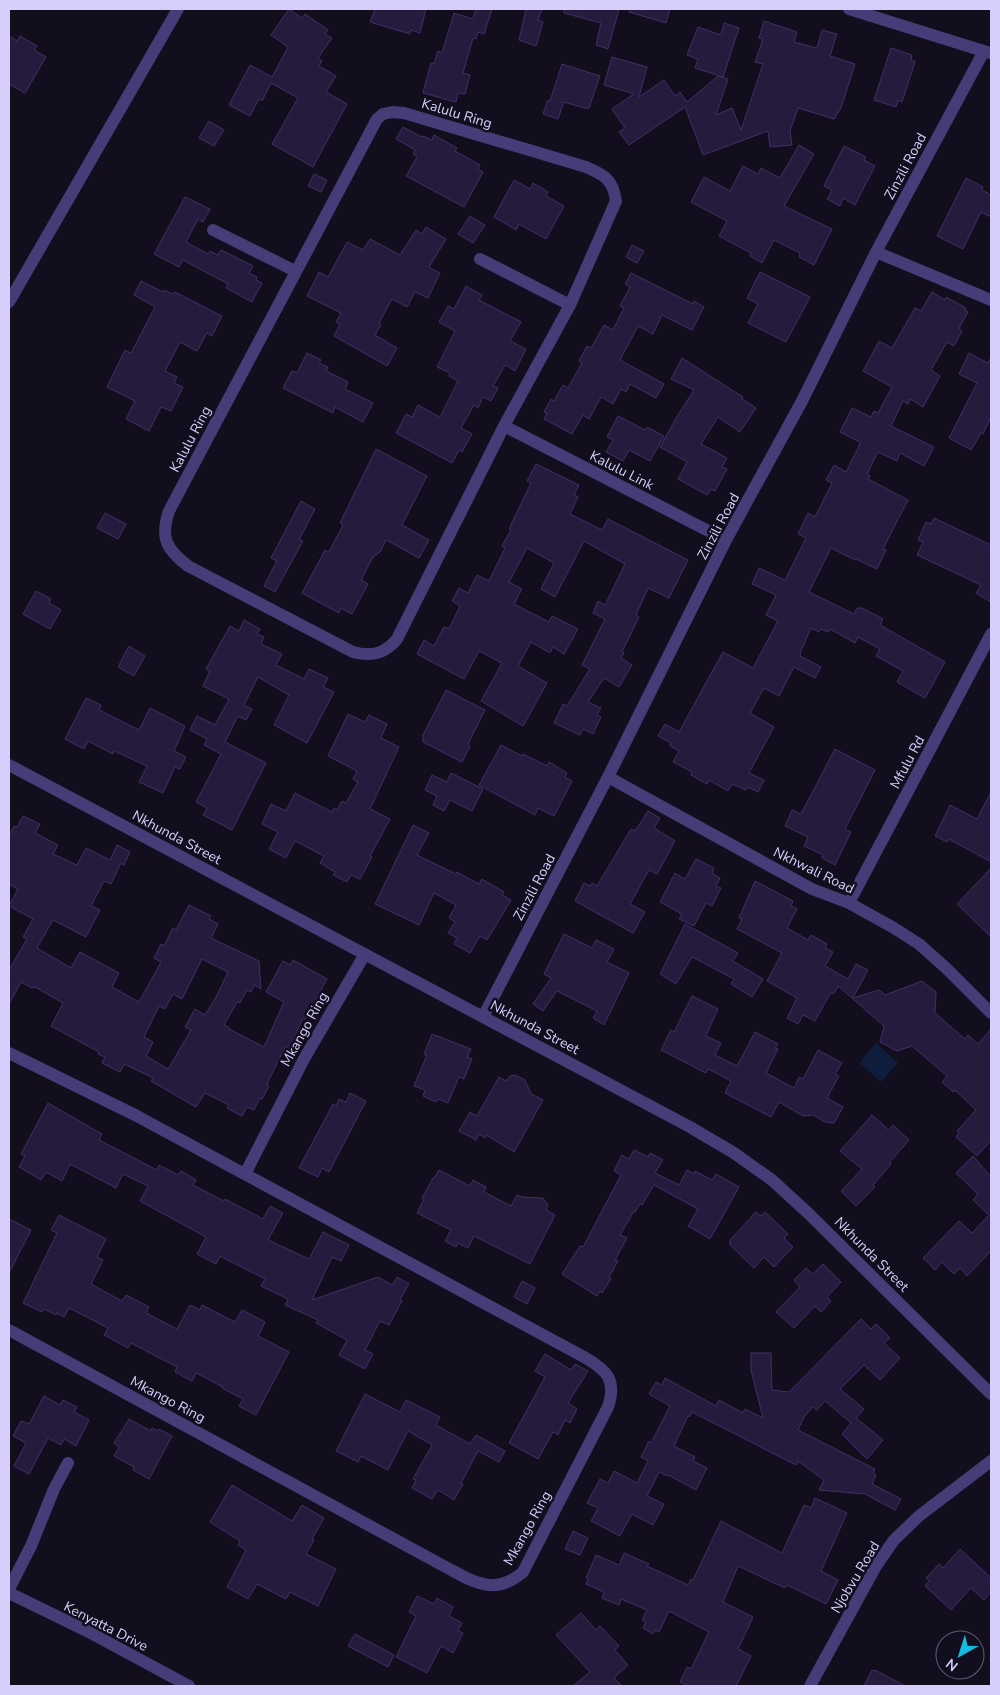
<svg xmlns="http://www.w3.org/2000/svg" width="1000" height="1695" font-family="'Nunito Sans',sans-serif">
<rect width="100%" height="100%" fill="#120e1d"/>
<path fill="#0f1c3b" d="M876 1043 898 1063 881 1082 859 1063Z"/>
<path fill="#251c3d" stroke="#3f3066" fill-rule="evenodd" d="M289 9 302 18 305 14 328 30 325 34 332 38 318 58 322 61 319 66 336 76 326 92 347 104 313 167 272 144 298 98 271 83 262 101 259 99 250 116 229 105 250 65 272 77 288 47 271 35Z
M375 9H426L420 33 411 30 410 34 370 22Z
M476 9H492L484 34 478 32 476 39 473 38 463 73 470 75 465 94 458 93 456 102 423 93 431 63 434 64 438 51 442 53 454 13 473 19Z
M526 9H542L538 20 543 22 536 46 519 40Z
M564 9H619L608 49 596 45 601 23 564 13Z
M630 9H670L666 23 629 12Z
M764 21 797 32 794 42 817 48 822 30 837 34 830 56 855 64 841 108 834 119 798 108 790 131 792 145 770 147 768 131 703 155 685 107 629 145 619 132 625 128 612 109 634 94 604 85 612 57 647 67 639 97 664 80 675 96 680 92 687 102 718 76 728 79 716 115 732 108 741 130 763 64 755 62 763 39 759 38Z
M724 23 739 28 723 77 695 68 698 59 687 55 698 27 721 35Z
M9 36 17 41 20 36 37 46 34 50 46 57 25 93 9 84Z
M891 48 912 55 911 60 915 62 902 102 898 100 896 107 874 100Z
M562 64 600 76 589 108H584L564 102 558 119 543 114 548 100 550 101Z
M209 121 224 130 214 146 199 138Z
M403 127 422 137 423 136 432 140 434 135 457 148 455 151 480 165 478 169 483 172 464 207 406 176 417 157 413 154 415 150 396 139Z
M799 145 814 154 784 206 832 229 814 265 799 257 800 253 774 240 762 263 750 256 751 253 719 236 727 221 691 202 704 177 730 191 743 166 758 174 761 168 780 178Z
M844 146 866 157 864 160 875 166 855 205 843 198 840 206 827 199 832 190 824 186Z
M314 174 327 180 321 192 308 186Z
M966 178 983 187 982 190 991 195V217L981 212 963 249 937 236Z
M514 180 530 189 533 183 548 192 546 196 564 206 546 239 519 224 516 230 494 217Z
M185 197 210 209 203 222 198 219 186 242 208 254 210 251 218 255 221 250 253 266 249 273 257 277 256 280 262 283 252 302 226 288 228 284 183 260 179 267 154 254Z
M470 216 485 225 473 243 458 234Z
M426 227 446 239 429 267 440 273 428 298 415 292 407 307 392 299 379 323 381 324 375 335 397 348 387 366 334 336 340 324 336 322 341 313 307 296 319 272 328 277 347 242 363 250 370 239 400 255 416 230 422 234Z
M632 245 644 251 637 263 626 257Z
M760 272 810 297 786 342 748 323 758 304 747 298Z
M631 273 693 304 694 301 704 307 692 330 662 315 653 334 638 326 620 360 664 384 656 398 630 384 626 392 621 389 613 404 601 397 589 419 583 415 572 434 544 419 547 413 544 412 551 399 554 401 563 385 568 388 582 363 579 361 587 346 591 348 604 325 613 330 624 308 620 306 630 287 625 284Z
M141 281 163 292 164 290 173 294 175 292 222 316 212 336 207 333 197 351 180 342 165 371 177 377 174 383 183 387 171 411 161 407 149 431 126 419 135 401 107 387 125 350 131 353 155 307 134 295Z
M466 286 482 295 479 300 521 322 510 341 526 349 515 371 505 365 493 386 498 388 491 401 483 397 478 408 474 405 461 428 472 434 462 452 459 450 452 463 396 433 406 414 412 417 418 405 440 417 458 381 449 376 450 373 437 367 455 331 439 322 448 306 454 309Z
M932 292 945 300 946 297 966 308 965 311 968 312 959 328 962 331 954 346 947 342 931 370 940 376 923 407 910 399 908 404 903 401 891 426 934 447 924 466 900 453 897 461 878 452 867 474 870 476 868 479 908 500 883 549 886 550 877 569 856 559 855 560 831 548 809 592 854 614 857 608H862L883 619 880 625 945 662 925 698 897 682 903 671 876 656 880 649 858 637 855 643 830 629 828 632 821 629 819 632 811 628 800 653 801 654 800 656 821 667 815 678 794 667 779 696 764 688 750 713 774 727 749 773 764 780 758 792 748 787 746 790 732 784 728 791 709 780 707 784 691 775 692 772 673 762 679 751 670 746 671 743 658 736 665 724 679 732 723 652 753 668 778 621 766 615 776 595 752 584 759 568 785 580 806 538 798 534 808 513 815 517 832 483 826 480 834 465 846 472 859 446 860 442 840 432 852 408 871 417 874 411 878 413 892 387 863 371 879 341 892 348 915 308 921 311Z
M307 353 321 360 319 363 328 367 326 371 348 382 345 389 373 403 363 422 335 407 333 413 283 388 292 371 297 373Z
M969 353 988 363 991 357V417L983 434 981 433 971 450 949 438 977 383 959 374Z
M682 358 743 397 742 399 756 408 740 432 718 417 701 444 727 458 722 467 727 469 715 491 711 489 707 495 678 479 687 462 660 447 678 415 694 390 671 379Z
M618 416 645 430 647 427 664 436 650 461 629 450 623 461 606 452 613 440 607 437Z
M376 449 427 476 402 525 429 540 419 558 386 540 380 552 373 557 361 580 368 584 352 614 341 608 339 613 302 593 325 550 329 552 343 525 340 523Z
M536 464 579 485 574 495 578 497 570 514 602 530 608 519 688 560 669 598 648 588 636 615 639 617 622 652 624 653 621 658 632 665 619 687 604 678 588 702 601 708 597 715 601 717 593 734 583 729 580 735 554 723 563 704 567 706 590 669 582 665 605 619 593 613 598 601 605 605 625 564 584 541 555 597 541 589 554 563 527 548 509 582 522 589 514 604 549 622 552 616 578 629 564 654 553 647 550 653 531 642 518 666 547 683 523 726 481 701 502 663 479 651 464 679 417 654 424 640 434 646 444 627 449 629 460 606 452 601 459 588 468 593 477 575 489 581 505 548 502 546 511 530 509 529 531 483 527 481Z
M301 501 315 509 299 540 303 541 275 592 264 586 277 561 271 558Z
M105 513 126 524 118 539 97 528Z
M934 518 991 545V602L976 593 981 585 917 555 923 542 918 540 926 522 931 524Z
M36 591 51 599 49 603 61 610 50 629 23 614Z
M244 620 260 629 257 634 264 637 261 644 282 654 276 665 304 679 309 669 328 678 323 687 334 692 307 743 274 725 289 695 258 677 244 705 252 709 246 720 238 716 225 742 266 763 232 830 203 815 207 808 196 802 221 754 204 745 207 739 190 730 197 716 215 725 228 701 229 699 203 686 210 671 206 669 230 626 239 631Z
M129 646 145 656 134 676 118 667Z
M446 690 485 710 468 744 470 746 462 762 423 742V735Z
M86 698 101 705 99 710 139 730 150 708 185 726 174 751 186 757 180 769 175 767 163 793 139 782 147 766 114 751 113 754 88 741 84 749 65 739Z
M348 714 365 722 369 715 387 724 381 738 399 747 370 809 390 819 370 856 372 857 360 879 351 875 347 882 333 875 335 872 320 863 324 856 295 841 286 858 269 849 278 832 262 824 271 804 286 811 295 793 332 812 334 808 337 810 342 801 346 803 358 782 353 779 357 771 328 756Z
M501 745 522 756 523 754 547 766 549 762 567 773 565 777 572 781 554 816 538 808 535 815 479 785Z
M835 749 875 770 845 829 851 832 835 865 822 858 823 855 804 846 808 837 785 826 792 810 801 814Z
M451 773 483 789 472 811 450 800 444 811 433 805 437 796 425 790 432 775 447 782Z
M991 792V862L949 839 947 842 935 836 950 805 977 819Z
M648 811 660 818 654 828 675 841 657 874 649 870 630 904 645 912 633 933 575 901 584 883 590 886 592 883 597 886 631 829 635 831Z
M23 816 40 824 35 833 58 845 53 854 77 865 86 848 110 860 117 845 130 852 124 865 121 863 111 884 104 881 91 906 100 910 86 937 53 920 37 948 71 968 80 952 119 973 112 987 139 1002 161 962 154 958 161 944 164 946 173 928 176 930 189 905 211 916 209 919 218 924 211 938 259 961 261 989 254 985 251 992 247 990 240 1003 237 1002 224 1025 230 1028 229 1029 264 1047 284 1002 266 992 283 961 290 965 293 960 327 979 305 1019 303 1018 289 1049 285 1047 267 1084 269 1086 262 1099 260 1098 254 1110 247 1107 242 1116 227 1108 229 1105 205 1093 196 1107 151 1081 153 1078 124 1064 120 1072 102 1063 105 1057 98 1054 99 1052 51 1026 63 1003 35 987 32 988 21 982 9 1004V970L27 939 23 937 33 919 9 906 18 889 9 884V836L14 826 17 827ZM202 959 228 972 215 999 205 1015 195 1009 185 1027 191 1030 168 1069 146 1056 153 1042 144 1037 159 1006 165 1009 173 994 182 999Z
M413 825 429 833 417 855 456 874 457 872 479 884 482 879 504 892 502 895 511 900 487 940 480 936 470 953 454 944 457 938 448 933 455 922 449 918 456 905 434 893 419 925 375 904Z
M696 859 714 868 712 873 720 878 716 886 721 888 712 906 706 903 694 926 679 919 682 914 660 902 675 873 685 879Z
M991 868V937L957 904Z
M755 881 793 901 791 906 797 909 787 928 808 940 811 935 827 944 825 948 833 952 825 966 848 979 856 964 868 970 853 998 879 990 885 995 922 981 936 992 935 1013 965 1039 968 1035 978 1044 991 1029V1141L977 1156 956 1137 959 1133 957 1131 976 1110 955 1090 953 1092 942 1082 947 1076 912 1046 897 1051 880 1042 884 1026 838 986 834 994 831 992 815 1021 803 1015 798 1024 787 1018 797 998 767 981 782 953 737 929 742 919 739 918Z
M685 924 738 953 733 961 763 979 752 997 731 984 734 979 692 957 676 984 660 974Z
M564 934 592 948 596 940 614 949 607 962 629 973 604 1025 593 1018 597 1011 557 991 543 1011 533 1004 551 978 544 974Z
M692 996 718 1009 706 1036 721 1043 715 1055 737 1066 755 1032 778 1044 775 1048 778 1049 766 1073 794 1088 799 1077 803 1079 818 1050 842 1063 835 1074 839 1076 827 1098 843 1107 834 1123 825 1122 813 1115 803 1116 779 1102 771 1117 725 1093 731 1081 708 1069 706 1073 661 1050 671 1030 674 1032Z
M432 1034 471 1049 467 1057 472 1059 464 1079 459 1077 448 1103 438 1099 436 1102 423 1096 425 1090 414 1086 427 1055 424 1054Z
M515 1075 525 1080 531 1094 543 1100 514 1152 486 1135 485 1138 479 1134 476 1140 459 1131 470 1112 477 1116 499 1077 506 1081 510 1076Z
M350 1093 366 1101 329 1172 322 1168 318 1177 299 1168 333 1104 336 1106 339 1099 346 1102Z
M48 1103 102 1134 99 1140 157 1170 159 1165 178 1175 181 1171 196 1180 193 1185 224 1201 225 1199 263 1219 270 1206 283 1213 268 1240 309 1259 323 1232 349 1245 341 1261 332 1257 312 1300 378 1277 392 1285 397 1277 409 1284 400 1300 402 1301 389 1325 380 1321 365 1350 373 1354 365 1369 339 1355 347 1340 316 1323 318 1320 285 1305 288 1299 261 1286 265 1279 220 1256 216 1264 197 1254 206 1237 140 1201 148 1186 123 1174 116 1188 70 1164 62 1181 46 1172 41 1180 19 1167 25 1156 21 1154Z
M872 1115 889 1130 893 1125 909 1140 890 1162 891 1164 873 1185 875 1187 856 1206 841 1191 862 1169 840 1151Z
M634 1150 648 1157 650 1153 663 1160 655 1173 679 1185 687 1170 694 1174 695 1171 712 1180 716 1174 739 1187 710 1239 688 1226 698 1209 654 1185 642 1205 640 1204 635 1212 634 1211 620 1235 627 1238 615 1260 618 1261 609 1277 611 1279 602 1293 600 1291 597 1296 562 1274 580 1246 583 1247 621 1175 614 1171 622 1155 629 1159Z
M973 1156 991 1177V1251L967 1276 960 1268 954 1274 942 1262 935 1270 923 1258 959 1221 972 1233 989 1215 973 1200 978 1194 956 1173Z
M439 1170 470 1186 473 1180 486 1187 484 1192 511 1206 517 1195 522 1197 543 1198 548 1205 546 1210 555 1215 530 1264 474 1236 468 1248 458 1243 456 1247 445 1241 451 1230 417 1213 424 1199 422 1198 433 1178H434Z
M756 1212 761 1216 765 1212 788 1234 784 1238 793 1247 774 1267 764 1257 754 1268 730 1245V1240Z
M59 1215 106 1239 97 1257 103 1260 91 1284 122 1301 126 1295 149 1307 146 1313 177 1329 190 1305 200 1310 202 1305 235 1322 242 1310 265 1322 258 1336 289 1352 256 1415 239 1406 243 1399 222 1388 223 1387 196 1373 192 1381 175 1372 177 1367 131 1343 128 1348 104 1335 108 1328 69 1308 64 1317 57 1313 56 1315 44 1309 42 1312 23 1303 57 1233 51 1230Z
M9 1219 31 1230 9 1273Z
M823 1264 841 1282 827 1297 831 1301 821 1312 815 1306 794 1328 776 1312 800 1287 794 1280 806 1268 813 1274Z
M522 1281 535 1288 527 1304 514 1297Z
M861 1319 871 1329 876 1324 890 1338 884 1343 900 1358 880 1380 864 1365 840 1389 864 1409 856 1418 883 1440 867 1459 842 1434 851 1423 825 1401 817 1410 813 1407 804 1417 798 1430 875 1469 873 1473 876 1475 872 1484 901 1499 895 1510 865 1494 819 1490 824 1480 798 1461 796 1465 692 1412 689 1417 688 1416 674 1446 695 1457 693 1461 707 1468 696 1490 668 1475 667 1476 659 1472 647 1496 664 1504 653 1525 632 1514 620 1536 591 1521 598 1508 587 1503 600 1479 608 1483 614 1471 637 1483 648 1461 641 1457 649 1441 651 1443 670 1406 649 1394 656 1382 662 1385 665 1378 716 1406 719 1400 743 1413 745 1409 763 1418 751 1370V1353H771L772 1390 789 1392Z
M545 1354 571 1370 575 1364 588 1371 568 1403 577 1409 570 1423 565 1420 558 1435 553 1432 538 1459 509 1443 545 1377 535 1371Z
M365 1394 400 1412 406 1400 440 1417 436 1425 470 1444 476 1435 505 1451 499 1462 478 1451 461 1483 463 1484 454 1500 438 1490 432 1499 412 1488 416 1480 413 1479 432 1445 408 1431 388 1470 361 1456 358 1462 336 1451Z
M44 1396 60 1405 63 1400 77 1407 74 1412 89 1420 76 1446 64 1439 61 1445 48 1438 29 1474 14 1466 26 1443 13 1436 21 1421 29 1424Z
M129 1419 151 1431 152 1428 158 1431 159 1429 172 1436 149 1479 133 1470 134 1467 114 1456 119 1447 114 1443Z
M232 1485 292 1521 302 1505 324 1518 312 1539 314 1540 306 1554 336 1569 318 1606 290 1592 286 1599 257 1584 248 1599 227 1587 246 1550 238 1545 240 1541 210 1522Z
M815 1498 847 1513 821 1571 838 1580 826 1604 787 1585 785 1588 738 1566 723 1602 753 1617 738 1649 751 1656 736 1686H688L680 1682 687 1667 691 1669 709 1632 669 1611 659 1632 655 1630 653 1634 643 1628 646 1622 642 1620 647 1610 621 1599 619 1605 602 1598 604 1592 586 1584 588 1579 586 1578 596 1555 619 1565 624 1553 649 1564 647 1566 688 1585 691 1579 693 1580 721 1521 782 1553 804 1505 811 1508Z
M573 1531 588 1538 580 1555 565 1549Z
M960 1549 991 1578V1592L984 1600 971 1588 951 1610 925 1586 929 1581 926 1578 939 1564 943 1568Z
M417 1596 434 1604 437 1598 453 1607 449 1616 462 1623 458 1631 463 1633 453 1653 441 1646 427 1673 396 1657 416 1616 409 1612Z
M581 1613 596 1630 600 1626 619 1646 615 1650 628 1665 614 1678 622 1686H573L590 1672 556 1635Z
M355 1634 394 1655 388 1667 348 1646Z
M872 1670 874 1671 875 1670 905 1686H864Z"/>
<g fill="none" stroke-linecap="round" stroke-linejoin="round">
<path stroke="#443d78" stroke-width="12" d="M849 9 990 53
M392 112 404 113 586 167C605 175 613 180 616 201L570 305 504 426 397 639C385 654 371 657 353 652L188 566C166 549 160 538 169 511L377 119 383 114Z
M213 230 295 271
M876 252 991 300
M480 259 570 305
M9 302 178 9
M504 426 726 540
M9 765 483 1017 690 1127 734 1153 772 1180 808 1213 991 1394
M608 777 812 889 849 903 894 928 919 944 946 968 991 1013
M849 903 991 634
M483 1017 608 777 726 540 802 401 876 252 984 51
M9 1053 135 1115 584 1357C607 1370 617 1380 608 1407L523 1572C493 1598 471 1580 442 1565L9 1330
M245 1174 304 1059 365 954
M9 1589 31 1546 54 1489 68 1463
M9 1593 87 1631 189 1686
M810 1686 876 1566 894 1540 919 1516 991 1461"/>
</g>
<g text-anchor="middle" stroke-width="5" stroke-linejoin="round" paint-order="stroke">
<g font-size="14" fill="#d7cefb" stroke="#120e1d">
<text transform="translate(457 113) rotate(17)" y="5">Kalulu Ring</text>
<text transform="translate(905 166) rotate(-62)" y="5">Zinzili Road</text>
<text transform="translate(190 439) rotate(-62)" y="5">Kalulu Ring</text>
<text transform="translate(622 470) rotate(27)" y="5">Kalulu Link</text>
<text transform="translate(718 526) rotate(-62)" y="5">Zinzili Road</text>
<text transform="translate(907 762) rotate(-62)" y="5">Mfulu Rd</text>
<text transform="translate(177 837) rotate(28)" y="5">Nkhunda Street</text>
<text transform="translate(814 870) rotate(26)" y="5">Nkhwali Road</text>
<text transform="translate(534 887) rotate(-62)" y="5">Zinzili Road</text>
<text transform="translate(535 1027) rotate(28)" y="5">Nkhunda Street</text>
<text transform="translate(304 1029) rotate(-61)" y="5">Mkango Ring</text>
<text transform="translate(872 1254) rotate(45)" y="5">Nkhunda Street</text>
<text transform="translate(168 1399) rotate(28)" y="5">Mkango Ring</text>
<text transform="translate(527 1528) rotate(-61)" y="5">Mkango Ring</text>
<text transform="translate(855 1577) rotate(-59)" y="5">Njobvu Road</text>
<text transform="translate(106 1626) rotate(27)" y="5">Kenyatta Drive</text>
</g>
</g>
<rect width="1000" height="1695" fill="none" stroke="#d7cefb" stroke-width="20"/>
<g transform="translate(960 1655) rotate(219)"><circle r="24" fill="#120e1d" stroke="#615b76"/>
<path d="M0-4L9 19L0 12L-9 19Z" fill="#14bbe1"/>
<text y="-8" font-size="14" font-weight="bold" text-anchor="middle" fill="#d7cefb">N</text>
</g>
</svg>
